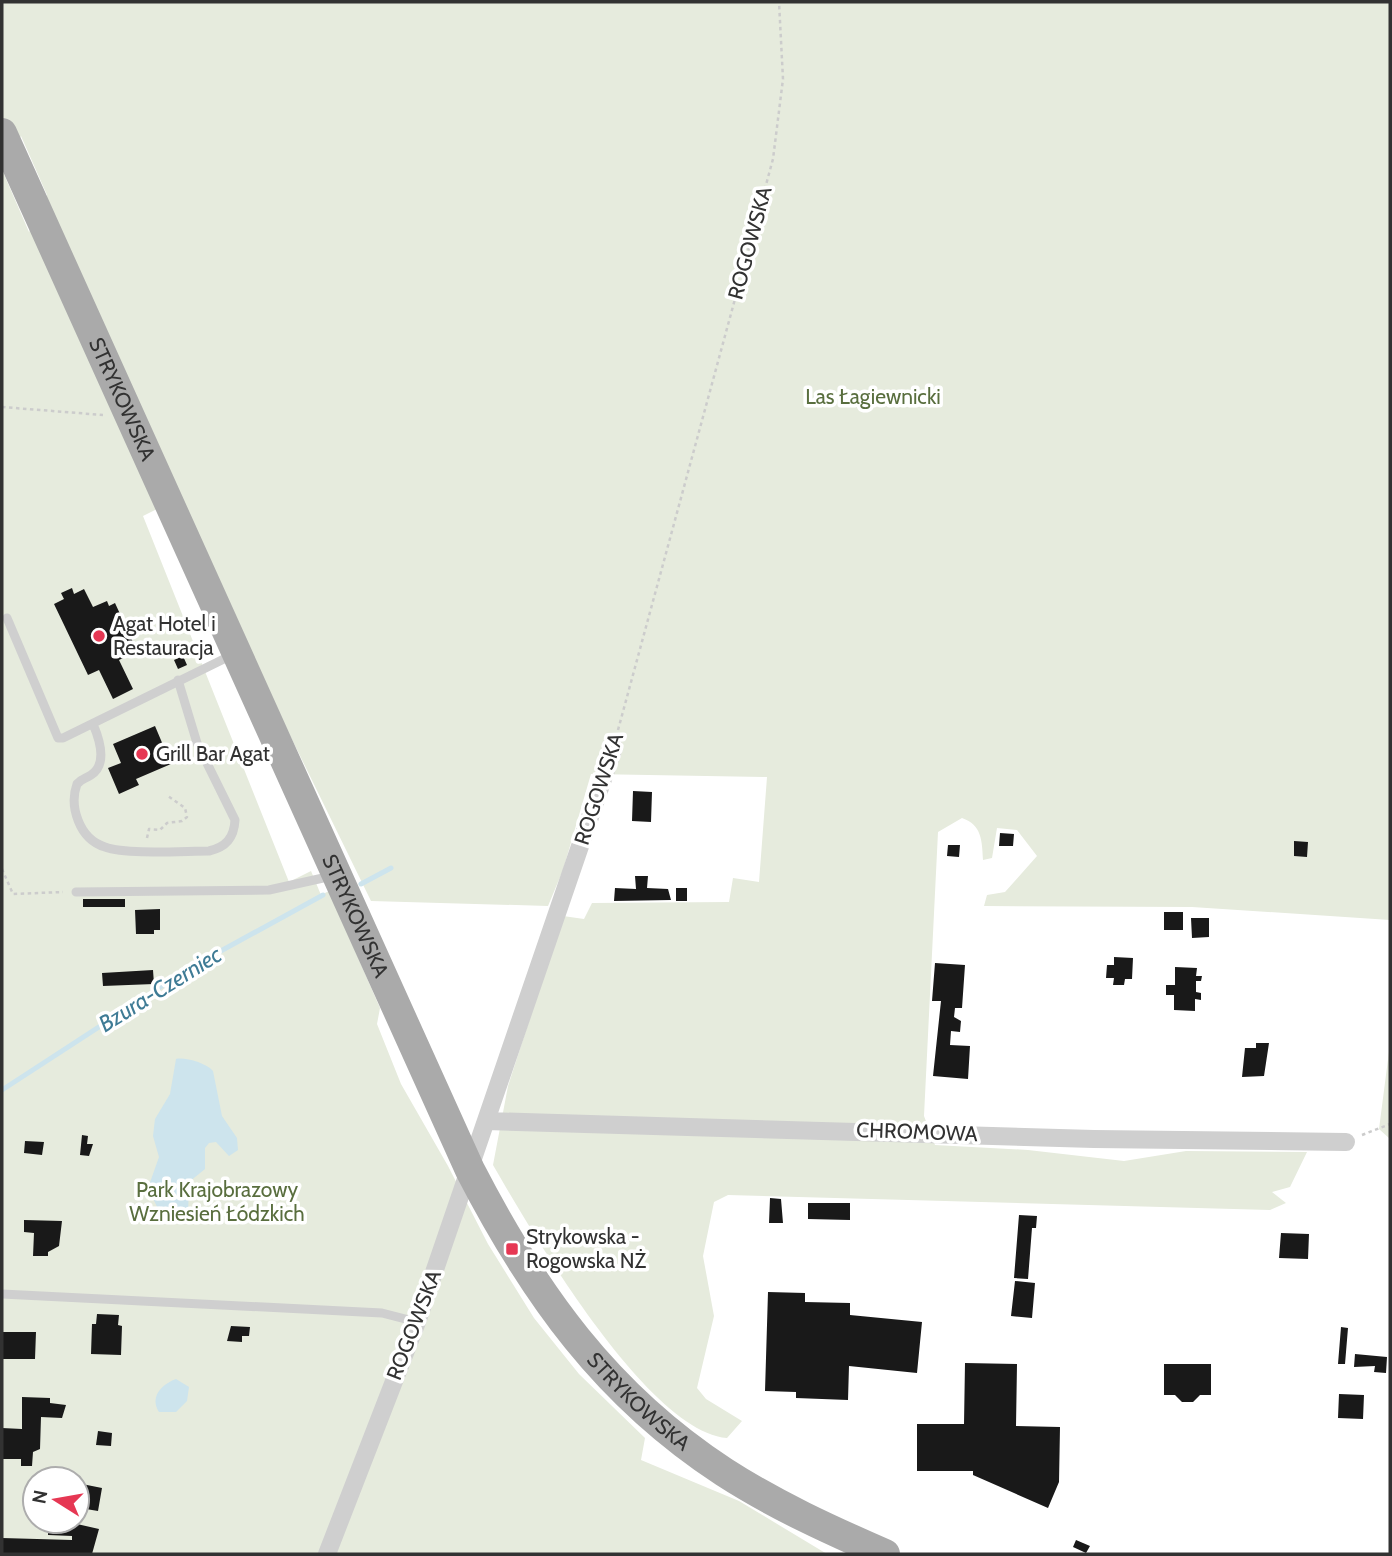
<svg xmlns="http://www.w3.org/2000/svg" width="1392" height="1556" font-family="Cabin,sans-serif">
<rect width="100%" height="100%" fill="#fff"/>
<path fill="#e6ebdd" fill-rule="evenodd" d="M2 2H1390V920L1192 907 984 906 987 895 1005 892 1037 856 1017 830 997 828 992 858 983 860C982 841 982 825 962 818L938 832 924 1116 935 1145 1028 1150 1124 1161 1186 1151 1307 1152 1290 1187 1272 1192 1286 1203 1270 1210 728 1195 714 1202 703 1256 714 1316 697 1388 706 1399 742 1421 727 1438C648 1432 531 1231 493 1165L508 1086 563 916 584 919 592 903 729 902 733 878 759 882 767 777 591 774 563 870 548 906 371 901 175 500 143 516 289 882 311 871 321 895 329 891 380 1008 377 1024 401 1084 448 1166 488 1244 534 1318 579 1374 645 1438 641 1460 739 1501 827 1554H2ZM21 136 47 195 29 232 3 172ZM35 1479H77V1521H35Z
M1390 1044V1139L1379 1129Z"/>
<path fill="#cde4ed" d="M176 1059C185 1057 206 1063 213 1071L222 1116 237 1138 238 1150 229 1156 216 1142 209 1143 205 1148V1169L189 1182 188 1217 182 1221 161 1215 148 1188 159 1157 153 1136 155 1119 170 1094Z
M176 1379 189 1387 187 1401 176 1412H159C149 1397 162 1384 176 1379Z"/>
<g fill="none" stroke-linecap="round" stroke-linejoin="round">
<path stroke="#cde4ed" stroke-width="5" d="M361 884 391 868
M2 1090 188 969 323 895"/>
</g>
<path fill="#191919" d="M72 588 74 594 84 589 93 607 107 601 109 606 115 603 137 651 119 660 133 689 113 699 99 670 88 675 54 604 64 599 61 593Z
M183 656 187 665 178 669 174 660Z
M155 726 171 764 136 779 139 785 119 794 108 768 121 763 113 744Z
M633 791 652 792 651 822 632 821Z
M1000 833 1014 834 1013 846H999Z
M1294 841 1308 842 1307 857 1294 856Z
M948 845H960L959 857 947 856Z
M635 876H648L647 888 668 889 671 900 614 901 615 888 636 889Z
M676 888H687V901H676Z
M83 899H125V907H83Z
M160 909V930H154V934H136L135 910Z
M1164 912H1183V930H1164Z
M1191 918H1209V937L1192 938Z
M1114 957 1133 958 1132 979H1125L1124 985H1113L1114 978H1106L1107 965H1114Z
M935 963 965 965 962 1008H955L954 1017 961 1021 960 1032 951 1031 950 1045 970 1046 968 1079 933 1076 941 1001H932Z
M1175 967 1197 968 1196 976H1202L1201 981H1196V992L1201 993V1000L1195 999V1011L1174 1010V995H1166V985H1175Z
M153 970 154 984 103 986 102 973Z
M1256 1043H1269L1264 1076 1242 1077 1245 1048H1256Z
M82 1135 88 1136 87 1144H93L89 1156 80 1155Z
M25 1141 44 1142 42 1155 24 1153Z
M770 1198 781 1199 783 1223H769Z
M808 1203H850V1220L808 1219Z
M1019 1215 1037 1216 1036 1228H1032L1028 1279 1014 1278Z
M24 1220 62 1221 59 1246 48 1252V1256H33L34 1233 24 1232Z
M1281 1233 1309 1234 1308 1259 1279 1258Z
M1015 1281 1035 1283 1032 1318 1011 1316Z
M768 1292 805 1293V1302L850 1303V1315L922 1322 917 1373 849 1366 848 1400 796 1398V1392L765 1391Z
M97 1314 119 1315 118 1325 122 1326 121 1355 91 1354 92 1324H96Z
M231 1326 250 1327 249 1336H242V1342L227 1341Z
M1341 1327 1348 1328 1345 1364H1338Z
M3 1332H36L35 1359H3Z
M1355 1354 1387 1357 1386 1373 1374 1372 1375 1366 1354 1367Z
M965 1363 1017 1364 1016 1426 1060 1427 1059 1482 1048 1508 973 1475V1471H917V1424H964Z
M1164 1364H1211V1395H1200L1193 1402H1182L1175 1395H1164Z
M1339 1394 1364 1395 1363 1419 1338 1418Z
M22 1397 50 1398V1403L66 1405 62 1418 41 1417 40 1449 33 1452 32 1466H21V1459H2V1428L22 1429Z
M98 1431 112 1433 111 1446 96 1445Z
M77 1483 102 1488 98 1511 80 1508 77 1514Z
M49 1521H77V1524L99 1529 92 1554H2V1538L72 1540V1536L48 1535Z
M1076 1540 1090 1546 1086 1553 1073 1547Z"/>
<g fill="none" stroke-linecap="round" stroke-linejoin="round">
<path stroke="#ccc" stroke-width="2.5" stroke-dasharray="3.5 3.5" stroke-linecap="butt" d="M2 407 103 415
M618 730 773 159 783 79 779 2
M147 838 149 829 160 830 167 823 182 821 187 817 185 808 168 796
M2 869 13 894 63 892
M1362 1135 1390 1124"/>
<path stroke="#cfcfcf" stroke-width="9" d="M7 618 58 738H63L232 655
M93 724C99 738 108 764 91 775 85 779 82 778 77 784 69 806 79 839 105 847 127 855 183 851 209 851 226 847 234 838 235 820L197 743 178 680
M76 892 269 890 332 876
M2 1294 382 1313 417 1322"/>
<path stroke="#cfcfcf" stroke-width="18" d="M487 1121 1094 1139 1346 1142
M327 1554 417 1322 614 747"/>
<path stroke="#aaa" stroke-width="30" id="s1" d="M2 133 470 1170C534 1294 606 1395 724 1472 775 1505 830 1530 885 1554"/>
</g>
<g fill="#e63753" stroke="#fff" stroke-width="2.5">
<circle cx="99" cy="636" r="7"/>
<circle cx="142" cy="754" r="7"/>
<rect x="505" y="1242" width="14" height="14" rx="3.5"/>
</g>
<g text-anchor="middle" stroke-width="7" stroke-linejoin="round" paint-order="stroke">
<g font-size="21" fill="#323232" stroke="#fff">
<text transform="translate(750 243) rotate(-75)" y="7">ROGOWSKA</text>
<text dy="7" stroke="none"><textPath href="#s1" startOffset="292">STRYKOWSKA</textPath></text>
<text transform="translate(599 789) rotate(-72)" y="7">ROGOWSKA</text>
<text dy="7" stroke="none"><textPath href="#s1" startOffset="859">STRYKOWSKA</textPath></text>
<text transform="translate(917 1132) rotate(2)" y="7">CHROMOWA</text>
<text transform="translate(414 1325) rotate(-69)" y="7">ROGOWSKA</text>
<text dy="7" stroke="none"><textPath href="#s1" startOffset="1426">STRYKOWSKA</textPath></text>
</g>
<g font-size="21" fill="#596e3e" stroke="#fff">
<text x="873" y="404">Las Łagiewnicki</text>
<text x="217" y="1197">Park Krajobrazowy<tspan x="217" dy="24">Wzniesień Łódzkich</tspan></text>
</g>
<g font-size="21" fill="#323232" stroke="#fff" text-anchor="start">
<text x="113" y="631">Agat Hotel i<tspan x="113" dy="24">Restauracja</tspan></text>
<text x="156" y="761">Grill Bar Agat</text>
<text x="526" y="1244">Strykowska -<tspan x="526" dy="24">Rogowska NŻ</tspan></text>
</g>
<g font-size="23" font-style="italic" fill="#3e7b95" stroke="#fff">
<text transform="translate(160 989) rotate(-32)" y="8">Bzura-Czerniec</text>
</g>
</g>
<rect width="1392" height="1556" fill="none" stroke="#323232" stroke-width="7"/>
<g transform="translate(56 1500) rotate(281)"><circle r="33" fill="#ffffff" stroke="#adadad" stroke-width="2"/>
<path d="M0-5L12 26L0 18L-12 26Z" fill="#e63753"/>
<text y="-10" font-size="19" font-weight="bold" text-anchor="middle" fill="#323232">N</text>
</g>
</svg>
